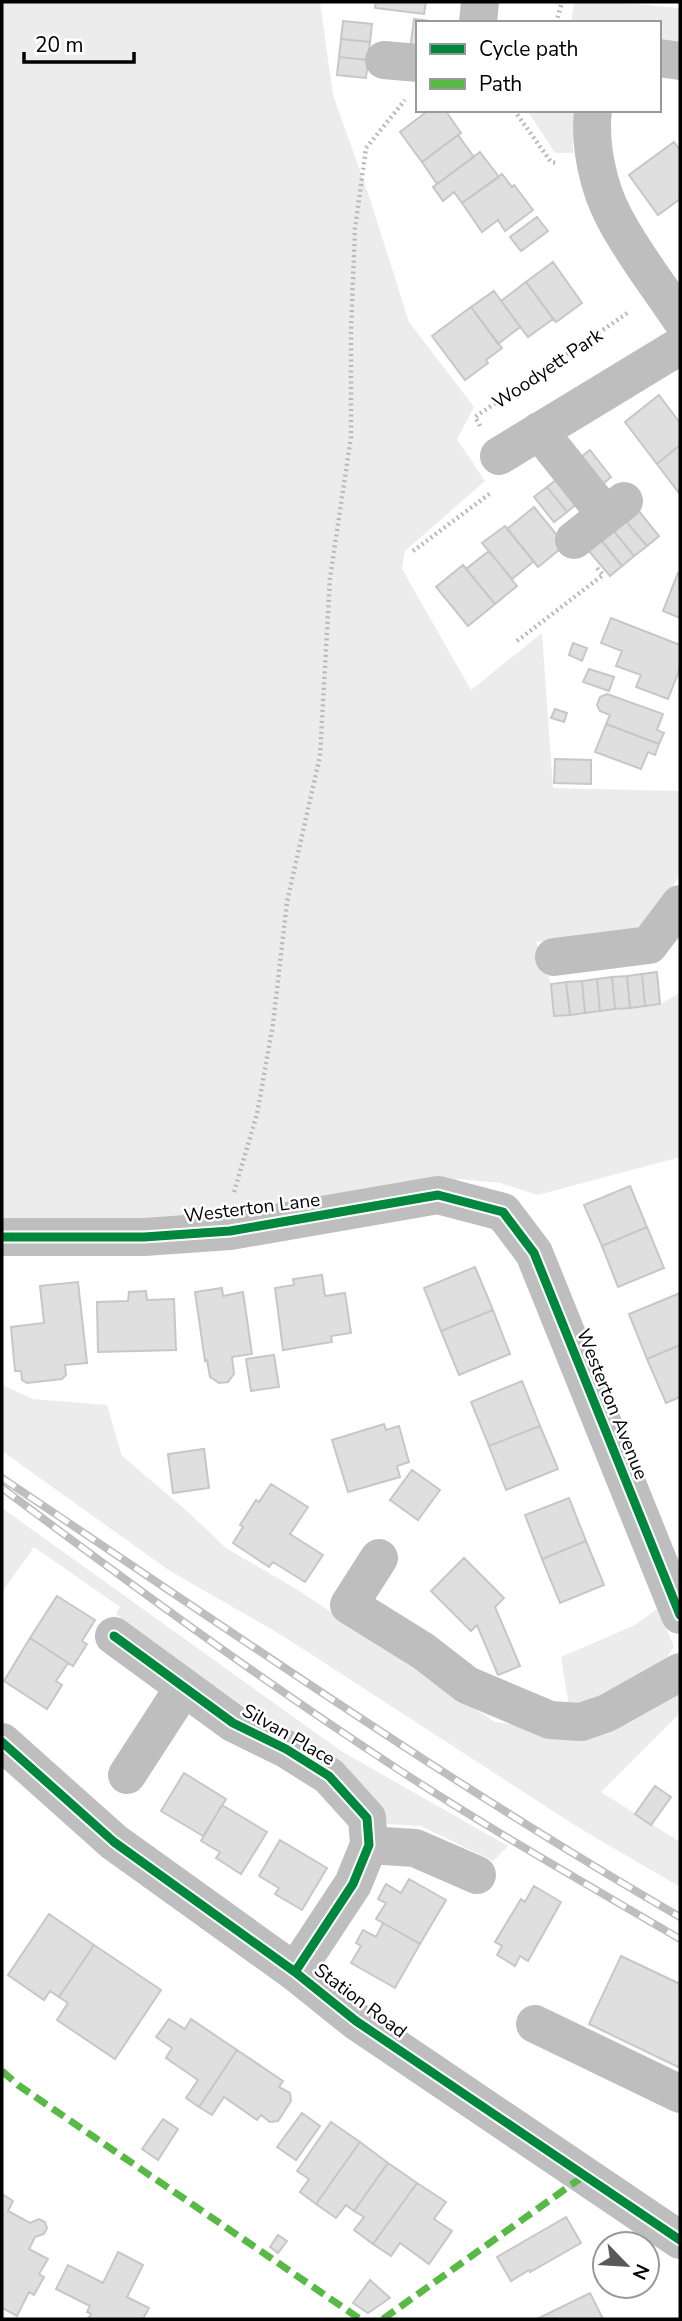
<svg xmlns="http://www.w3.org/2000/svg" width="682" height="2321" font-family="'Nunito Sans',sans-serif">
<rect width="100%" height="100%" fill="#fff"/>
<path fill="#ececec" d="M2 2H320L333 95 368 193 409 322 474 407 457 439 485 481 405 551 402 569 471 690 542 633 553 788 680 791V874L663 904 643 928 536 942 551 984 555 1016 660 1004 680 993V1157L538 1195 500 1183 460 1179 266 1211 185 1222 2 1221Z
M574 2H611L680 8V44L659 41V23H571Z
M527 110H573V153H555Z
M2 1385 33 1399 107 1405 122 1456 187 1511 226 1548 298 1590 495 1722 556 1730 680 1683V1713L601 1792 680 1842V1887L576 1826 283 1636 170 1571 2 1451Z
M2 1508 341 1751 508 1846 493 1861 421 1826 387 1824 374 1797 292 1737 226 1695 116 1614 120 1607 34 1547 2 1592Z
M657 1609 674 1646 660 1670 599 1700 569 1707 561 1657 635 1625Z"/>
<path fill="#dfdfdf" stroke="#c7c7c7" stroke-width="2" d="M376 2H426L424 14 375 8Z
M414 19 430 21V23H418V51L410 50Z
M343 21 372 24 370 42 341 39Z
M341 39 370 42 368 60 339 57Z
M339 57 368 60 366 78 337 75Z
M429 110H445L461 133 422 162 400 132Z
M458 135 474 157 437 184 422 162Z
M674 142 680 150V199L658 215 629 175Z
M480 152 499 177 462 203 454 192 443 201 433 187Z
M502 174 512 187 514 185 533 210 505 231 498 220 482 232 462 203Z
M537 217 548 231 521 251 510 237Z
M553 262 582 303 556 322 526 282Z
M526 282 553 319 528 337 501 301Z
M494 291 520 327 498 344 471 307Z
M471 307 502 348 486 360 488 363 465 380 432 336Z
M659 395 680 423V445L657 464 625 422Z
M680 445V492L679 493 657 464Z
M590 450 611 477 598 488 576 461Z
M561 476 580 501 567 512 547 487Z
M547 487 567 512 554 522 534 497Z
M534 507 565 545 538 567 507 529Z
M638 510 659 536 647 546 625 520Z
M625 520 647 546 634 556 613 530Z
M505 526 534 561 512 579 482 543Z
M613 530 634 556 622 566 601 540Z
M601 540 622 566 610 576 588 550Z
M489 551 517 586 495 604 466 569Z
M463 565 495 604 468 626 436 587Z
M678 573 680 574V618L663 611Z
M611 618 680 645V668L668 699 636 687 641 675 616 666 622 651 601 643Z
M573 643 587 648 582 661 569 655Z
M589 669 614 677 609 691 583 682Z
M607 694 663 714 657 730 664 733 659 744 606 724 610 715 600 711 597 705 600 697Z
M555 709 567 713 564 722 551 718Z
M606 724 659 744 655 755 648 752 641 769 595 752Z
M555 759 591 760V784L554 783Z
M657 972 660 1004 645 1006 642 974Z
M642 974 645 1006 630 1008 627 976Z
M627 976 630 1008 615 1009 612 977Z
M612 977 615 1009 600 1011 597 979Z
M597 979 600 1011 585 1013 582 981Z
M582 981 585 1013 570 1015 566 982Z
M566 982 570 1015 554 1016 551 984Z
M630 1186 647 1227 602 1246 584 1205Z
M647 1227 664 1268 618 1287 602 1246Z
M475 1267 493 1310 441 1331 424 1288Z
M322 1275 325 1296 345 1293 351 1333 331 1336 332 1342 283 1350 275 1288 294 1285 293 1279Z
M78 1282 87 1363 65 1365 66 1375 62 1379 27 1383 22 1380 21 1371H15L11 1327 44 1323 40 1286Z
M222 1288 223 1296 243 1292 252 1354 232 1357 234 1374 228 1382 219 1383 210 1377 207 1360 205 1361 195 1292Z
M146 1291 147 1300 174 1299 176 1350 98 1352 97 1302 128 1301 129 1292Z
M680 1293V1345L647 1359 629 1314Z
M493 1310 510 1354 459 1375 441 1331Z
M680 1345V1397L666 1403 647 1359Z
M274 1355 279 1387 251 1391 246 1359Z
M522 1381 540 1426 489 1446 471 1402Z
M384 1424 386 1430 399 1426 409 1462 397 1466 400 1477 348 1492 332 1440Z
M540 1426 558 1469 506 1490 489 1446Z
M204 1449 209 1488 173 1493 168 1454Z
M412 1470 440 1490 418 1520 390 1500Z
M271 1484 308 1507 290 1534 323 1555 305 1582 273 1562 269 1567 233 1543 243 1527 240 1525 256 1500 259 1502Z
M569 1498 586 1541 542 1559 525 1515Z
M586 1541 604 1585 560 1603 542 1559Z
M464 1558 504 1598 495 1607 520 1666 498 1675 477 1625 471 1631 431 1591Z
M57 1596 95 1620 82 1641 87 1644 73 1666 30 1638Z
M30 1638 68 1663 56 1681 62 1685 47 1709 4 1681Z
M184 1773 226 1799 203 1836 161 1811Z
M655 1786 671 1797 651 1825 635 1814Z
M222 1805 267 1832 241 1874 216 1858 220 1852 201 1841Z
M280 1840 327 1868 302 1910 275 1894 279 1888 259 1876Z
M409 1879 446 1900 420 1944 376 1919 386 1903 378 1899 386 1884 401 1893Z
M534 1886 561 1902 528 1961 520 1956 515 1966 497 1955 502 1946 495 1942 521 1899 525 1902Z
M49 1914 94 1945 59 1997 50 1991 44 2000 8 1975Z
M383 1923 420 1944 395 1988 351 1963 361 1946 356 1943 363 1930 376 1937Z
M94 1945 161 1990 115 2059 57 2020 68 2003 59 1997Z
M621 1956 680 1984V2068L589 2024Z
M169 2019 185 2029 191 2019 237 2050 199 2107 186 2098 198 2080 166 2058 172 2048 156 2037Z
M237 2050 283 2081 279 2087 290 2093 291 2101 278 2121 270 2122 261 2115 257 2120 224 2097 212 2115 199 2107Z
M302 2113 320 2126 296 2160 277 2147Z
M163 2119 178 2129 158 2160 142 2149Z
M331 2122 360 2142 316 2204 300 2192 309 2179 297 2171Z
M360 2142 388 2163 354 2211 346 2205 336 2218 316 2204Z
M388 2163 417 2183 373 2244 354 2230 364 2217 354 2211Z
M417 2183 446 2202 434 2219 452 2231 429 2264 400 2243 391 2256 373 2244Z
M2 2194 13 2201 8 2211 30 2223 39 2219 45 2222 47 2228 44 2234 35 2237 29 2249 48 2259 39 2274 44 2277 34 2295 29 2292 17 2316 2 2308Z
M566 2217 581 2243 530 2272 529 2270 511 2281 497 2257Z
M278 2235 287 2241 278 2253 270 2247Z
M118 2252 143 2265 127 2297 149 2308 143 2319H88L91 2314 87 2312 90 2306 56 2289 68 2265 103 2283Z
M370 2280 390 2298 368 2313 353 2303Z
M608 2286H625L627 2289 614 2296Z
M590 2293 603 2319H537Z"/>
<g fill="none" stroke-linecap="round" stroke-linejoin="round">
<path stroke="#b9b9b9" stroke-width="4.5" stroke-dasharray="2 3.5" stroke-linecap="butt" d="M556 23 562 2
M514 110 551 162 557 163
M480 426 475 417 629 312
M413 551 492 492
M517 641 603 575 597 568
M234 1192 257 1114 273 1024 287 902 320 756 330 578 351 437V330L355 229 366 148 405 100"/>
<path stroke="#bebebe" stroke-width="38" d="M478 23 480 2
M659 58 680 61
M384 60 418 63
M593 110C589 144 598 187 614 217 632 252 658 285 680 318
M539 431 605 514
M499 456 680 346
M574 540 624 501
M554 957 649 945 680 904
M2 1237H144L230 1231 438 1195 503 1212 534 1253 680 1615
M379 1558 349 1605 423 1651 467 1685 550 1720 581 1722 607 1713 680 1672
M114 1636 233 1723 286 1749 329 1776 367 1818 369 1845 353 1884 295 1972
M2 1742 114 1842 295 1972 356 2021 680 2240
M127 1775 184 1687
M369 1845 415 1848 477 1875
M535 2024 680 2094"/>
<defs>
<path id="rail" d="M2 1478C226 1628 447 1782 680 1917
M2 1488C129 1583 257 1677 390 1764 484 1826 583 1882 680 1939"/>
</defs>
<use href="#rail" stroke="#bebebe" stroke-width="8"/>
<use href="#rail" stroke="#fff" stroke-width="5" stroke-dasharray="16" stroke-linecap="butt"/>
<path stroke="#58b947" stroke-width="7" stroke-dasharray="14 7" stroke-linecap="butt" d="M2 2071 18 2085 360 2319
M383 2319 585 2175"/>
<defs>
<path id="cycleway" d="M2 1237H144L230 1231 438 1195 503 1212 534 1253 680 1615
M114 1636 233 1723 286 1749 329 1776 367 1818 369 1845 353 1884 295 1972
M2 1742 114 1842 295 1972 356 2021 680 2240"/>
</defs>
<use href="#cycleway" stroke="#fff" stroke-width="13"/>
<use href="#cycleway" stroke="#00873e" stroke-width="9"/>
</g>
<g text-anchor="middle" stroke-width="5" stroke-linejoin="round" paint-order="stroke">
<g font-size="19" fill="#000" stroke="#fff">
<text transform="translate(547 368) rotate(-34)" y="7">Woodyett Park</text>
<text transform="translate(252 1207) rotate(-7)" y="7">Westerton Lane</text>
<text transform="translate(613 1404) rotate(68)" y="7">Westerton Avenue</text>
<text transform="translate(289 1734) rotate(30)" y="7">Silvan Place</text>
<text transform="translate(361 2000) rotate(37)" y="7">Station Road</text>
</g>
</g>
<rect width="682" height="2321" fill="none" stroke="#000000" stroke-width="7"/>
<rect x="416" y="21" width="245" height="91" fill="#ffffff" stroke="#999999" stroke-width="2"/>
<rect x="430" y="44" width="35" height="10" fill="#00873e" stroke="#999999" stroke-width="2"/>
<text x="479" y="56" font-size="21" fill="#000000">Cycle path</text>
<rect x="430" y="79" width="35" height="10" fill="#58b947" stroke="#999999" stroke-width="2"/>
<text x="479" y="91" font-size="21" fill="#000000">Path</text>
<g transform="translate(626 2265) rotate(115)"><circle r="33" fill="#ffffff" stroke="#999999" stroke-width="2"/>
<path d="M0-5L12 26L0 18L-12 26Z" fill="#595959"/>
<text y="-10" font-size="19" font-weight="bold" text-anchor="middle" fill="#000000">N</text>
</g>
<path d="M24 52v10h110v-10" fill="none" stroke="#000000" stroke-width="3.5"/>
<text x="35" y="52" font-size="21" fill="#000000" stroke="#ffffff" stroke-width="5" paint-order="stroke">20 m</text>
</svg>
